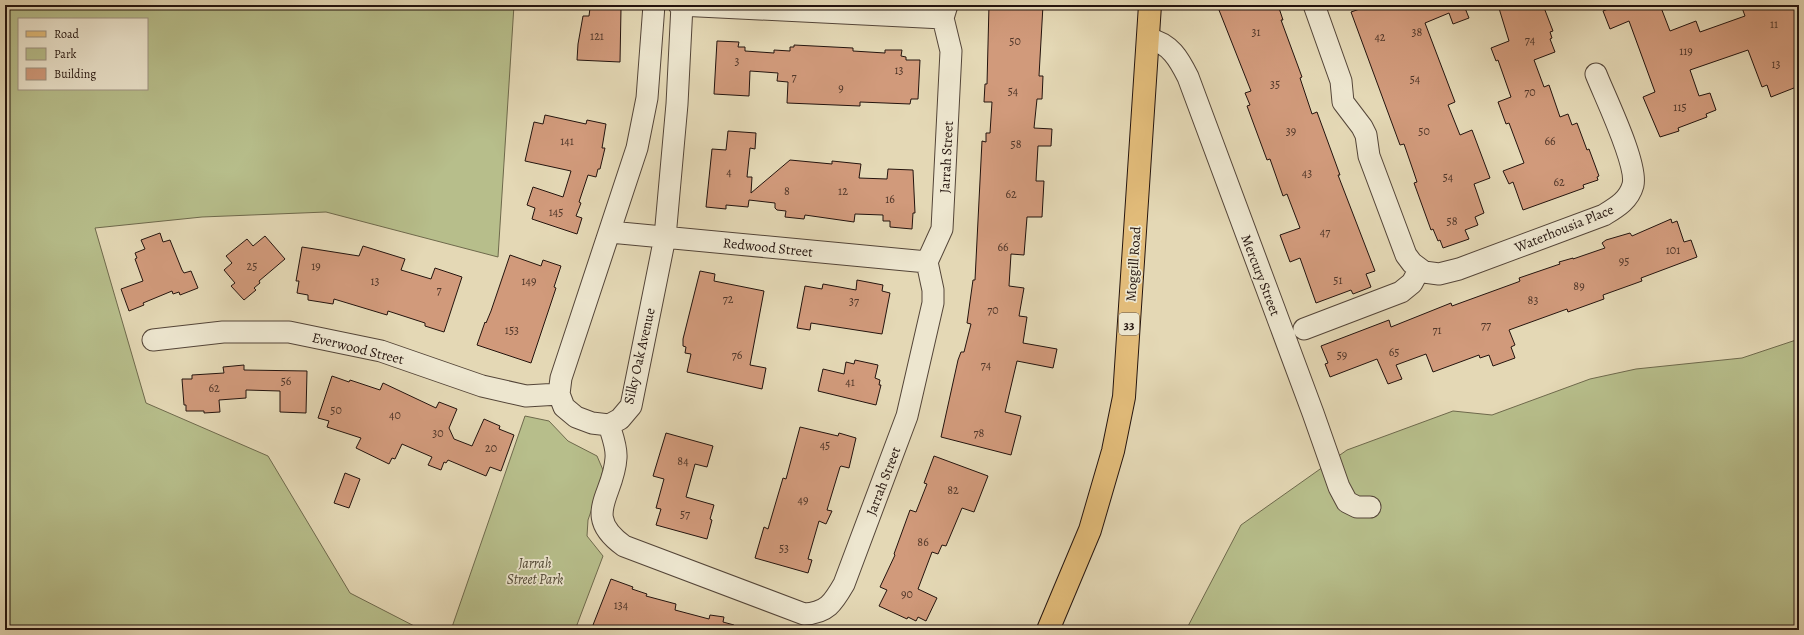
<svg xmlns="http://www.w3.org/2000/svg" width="1804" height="635" font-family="Alegreya,serif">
<rect width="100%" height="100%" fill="#e4d8b5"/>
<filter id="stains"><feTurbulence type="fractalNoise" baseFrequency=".005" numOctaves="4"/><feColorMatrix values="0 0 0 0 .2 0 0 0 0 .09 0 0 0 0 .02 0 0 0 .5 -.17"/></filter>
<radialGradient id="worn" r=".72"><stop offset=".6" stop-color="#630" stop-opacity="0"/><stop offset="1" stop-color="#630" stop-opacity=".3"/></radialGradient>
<path fill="#b7be8b" stroke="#6e694c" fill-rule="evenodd" d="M5 5H514L498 257 326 212 202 217 95 228 146 403 268 456 350 593 422 630H5ZM19 19H147V89H19Z
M1799 339V630H1186L1241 525 1347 450 1453 411 1492 415 1590 379 1636 369 1742 358Z
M525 416 549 421 568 441 597 456 603 470 598 491 588 520 587 536 603 556 575 630H451Z"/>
<path fill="#d19a7b" stroke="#24140e" d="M989 5H1043L1039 76H1043L1042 99H1037L1034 128 1052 129 1051 146H1038L1036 181H1044L1042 217H1027L1024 255 1011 254 1009 286 1024 288 1019 316 1027 317 1023 343 1057 349 1053 368 1017 361 1005 412 1021 416 1011 455 941 437 958 360 961 352H964L971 324 967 323 973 280H975L982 141 986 142V133H990L992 102H984L985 84H987Z
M1217 5H1278L1283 20H1281L1302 77 1300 78 1312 114 1317 112 1340 175H1338L1375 271 1366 274 1371 287 1353 294 1351 290 1316 303 1300 258 1290 262 1280 235 1300 228 1287 194 1283 196 1270 159 1267 160 1247 106 1250 105 1245 93 1251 91Z
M1371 5H1468L1465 8 1469 18 1453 24 1449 13 1425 23 1455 102 1448 105 1460 135 1472 130 1490 178 1474 184 1484 213 1475 217 1478 225 1465 230 1469 239 1443 248 1440 240 1438 241 1433 229 1431 230 1414 183 1417 182 1414 173 1404 144 1400 145 1351 12Z
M1498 5H1543L1553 31 1550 32 1552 38 1550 39 1555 52 1534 60 1544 87 1549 85 1560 117 1568 114 1572 125 1577 123 1587 150 1589 149 1599 176 1597 177 1598 180 1583 185 1584 188 1523 210 1513 182 1509 184 1503 171 1524 163 1509 123 1506 124 1498 102 1511 97 1498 60 1496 61 1491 48 1509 41Z
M1607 5H1660L1670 31 1696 21 1700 32 1745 16 1741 5H1794L1799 17V86L1771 97 1767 85 1762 87 1748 50 1690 70 1699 96 1710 93 1716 110 1706 114 1707 117 1678 128 1679 131 1660 137 1643 97 1655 92 1629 21 1610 29 1603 11 1608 9Z
M590 8 621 9 620 62 577 60 578 44 583 16H589Z
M717 41 739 42 738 47H745V51L774 53V50L790 51V47H794V45L853 48V51L885 53V50H902L901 56 906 57V60H920L918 99H911L910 104 860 102V106L787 103 788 82 777 81 778 73 750 71 749 96 714 94Z
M545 115 586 124 587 120 606 124 602 148H605L600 169H598L596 177 588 175 579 202 581 203 576 216 582 218 577 234 532 219 535 208 527 205 533 187 563 197 571 171 525 161 534 122 543 124Z
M728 131 756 133 755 149 750 148 747 177H752L751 193 790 160 832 164V161L861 164 859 178 887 179 888 169 913 170 915 213H913L912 229 890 227V221H883V215L855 214 854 222 805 215 804 219 785 217 786 211 777 210 775 208V203L749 200 748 207 726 205V209L706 207 712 149 726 150Z
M1671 219 1672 223 1677 221 1684 242 1691 240 1697 257 1641 278 1642 281 1603 295 1604 299 1568 312 1567 309 1509 330 1515 345 1511 347 1515 358 1493 366 1489 355 1480 358 1479 355 1433 372 1426 354 1396 365 1402 379 1388 384 1377 359 1330 377 1325 364 1328 363 1321 346 1389 320 1391 327 1451 303 1452 306 1518 282 1520 281 1519 278 1560 264 1559 262 1573 258V259L1605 248 1602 243 1606 240 1630 233 1632 236Z
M160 233 163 242 170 240 182 270 184 273 191 271 198 288 180 295 179 292 173 294 172 291 143 303 144 305 129 311 121 289 143 281 135 259 137 258 135 253 145 249 141 240Z
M265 236 285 259 259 281 260 283 254 288 256 290 244 300 231 286 235 283 224 270 232 263 226 256 247 239 253 246Z
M363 246 405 259 401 270 431 279 435 268 462 277 444 332 425 326V323L388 311 387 315 334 299 333 304 308 300V295L297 293 299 281H296L302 247 359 256Z
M510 255 541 266 543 260 561 266 554 287 556 288 531 363 477 345 485 322 486 323 491 311Z
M700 271 715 274 714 281 764 291 750 365 766 368 762 389 687 372 691 354 685 353 686 347 683 346V339Z
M857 280 883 285 882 291 890 293 882 334 811 323 810 330 797 328 805 286 822 289 823 284 856 290Z
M855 360 878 365 875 378 880 380 879 385H881L876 405 818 391 823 369 844 374 846 362 854 364Z
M244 365V370L307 371 306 413 280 412V391L246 390V398L219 400 220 412 204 413V411H186V405H184L182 379H192V375L224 373 223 367Z
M332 376 349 382 350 380 380 390 383 383 436 408 439 402 457 409 449 428 454 439 472 446 484 419 500 426 499 429 514 435 501 471 490 467 486 476 448 460 446 463 444 462 441 470 428 465 432 457 402 444 395 459 392 458 389 464 356 448 361 438 327 427 329 421 318 418Z
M800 427 838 436 839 433 856 438 849 468 841 466 840 467 827 510 832 511 826 524 819 521 808 559 812 560 808 573 755 558 764 527 768 529 783 478 786 479Z
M666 433 713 446 707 467 695 464 686 497 714 505 710 519 712 520 707 539 656 525 661 509 656 508 664 479 653 476Z
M934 456 988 476 974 512 962 508 946 546 942 545 938 554 932 552 918 589 937 598 926 621 918 617 916 621 908 617 907 619 879 606 887 590 880 587 895 555 894 554 910 510 916 512 927 484 924 483Z
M345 473 360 479 349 508 334 503Z
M611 579 633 587 632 589 647 594 646 596 676 604 675 610 709 619 710 615 724 617 723 622 734 625V630H596L597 627 593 625Z"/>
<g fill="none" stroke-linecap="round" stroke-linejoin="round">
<defs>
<path id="minor" d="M654 5 647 98 637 148 561 378 559 394 564 407 576 417 592 423 609 425 620 419 631 406 665 237 677 104 682 5
M679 5 943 18
M1314 5 1341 81 1343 102 1362 127 1366 135 1369 156 1406 255 1412 263 1424 272 1439 274 1459 269 1604 215C1617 207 1629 200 1633 185 1638 164 1605 97 1596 74
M1149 39C1170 43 1179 59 1188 77L1313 413 1339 487 1347 502 1357 507H1370
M610 232 927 262
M1304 329 1401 292 1412 283 1419 270
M153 340 223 332H289L381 351 482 386 526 396 559 394
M609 425C612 435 617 447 616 458 614 496 581 515 624 546L804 614C827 613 833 603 844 584L907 416 933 303V290L927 262 942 229 951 51 943 18 947 5"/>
<path id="major" d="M1048 630 1090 530 1113 451 1124 397 1150 5"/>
</defs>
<use href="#minor" stroke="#544538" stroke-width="23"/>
<use href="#major" stroke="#24140e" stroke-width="24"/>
<use href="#minor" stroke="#ede6cf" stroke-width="21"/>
<use href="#major" stroke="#e2bc7a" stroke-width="22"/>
</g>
<g text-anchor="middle" stroke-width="3.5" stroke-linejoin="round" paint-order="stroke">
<g font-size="12" fill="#4f3629">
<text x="1774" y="28">11</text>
<text x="1256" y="36">31</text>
<text x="1417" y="36">38</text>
<text x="597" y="40">121</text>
<text x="1380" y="41">42</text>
<text x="1530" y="44">74</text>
<text x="1015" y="45">50</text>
<text x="1686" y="55">119</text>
<text x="737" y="65">3</text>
<text x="1776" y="68">13</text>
<text x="899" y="74">13</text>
<text x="794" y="81">7</text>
<text x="1415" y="83">54</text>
<text x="1275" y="88">35</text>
<text x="841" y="92">9</text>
<text x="1013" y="95">54</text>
<text x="1530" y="96">70</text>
<text x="1680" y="111">115</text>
<text x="1291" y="135">39</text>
<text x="1424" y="135">50</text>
<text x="567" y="145">141</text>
<text x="1550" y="145">66</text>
<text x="1016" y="148">58</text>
<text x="729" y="176">4</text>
<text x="1307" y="177">43</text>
<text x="1448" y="181">54</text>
<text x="1559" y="186">62</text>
<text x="787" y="195">8</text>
<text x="843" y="195">12</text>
<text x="1011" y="198">62</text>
<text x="890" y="203">16</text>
<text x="556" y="216">145</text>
<text x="1452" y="225">58</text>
<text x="1325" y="236">47</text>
<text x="1003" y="251">66</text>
<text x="1673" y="254">101</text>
<text x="1624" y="265">95</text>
<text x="252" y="270">25</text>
<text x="316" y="270">19</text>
<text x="1338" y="284">51</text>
<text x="375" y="285">13</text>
<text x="529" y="285">149</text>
<text x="1579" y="290">89</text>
<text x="439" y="294">7</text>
<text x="728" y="303">72</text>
<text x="1533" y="304">83</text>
<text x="854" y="305">37</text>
<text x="993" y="314">70</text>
<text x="1486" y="329">77</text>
<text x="512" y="334">153</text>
<text x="1437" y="334">71</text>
<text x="1394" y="356">65</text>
<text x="737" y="359">76</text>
<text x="1342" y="359">59</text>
<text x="986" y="369">74</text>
<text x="286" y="385">56</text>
<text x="850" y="386">41</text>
<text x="214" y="392">62</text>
<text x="336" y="414">50</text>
<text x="395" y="419">40</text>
<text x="438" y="437">30</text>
<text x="979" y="437">78</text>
<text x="825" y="449">45</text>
<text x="491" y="452">20</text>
<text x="683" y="465">84</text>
<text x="953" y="494">82</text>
<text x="803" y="504">49</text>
<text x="685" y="518">57</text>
<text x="923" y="546">86</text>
<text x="784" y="552">53</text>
<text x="907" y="598">90</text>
<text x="621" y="609">134</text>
</g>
<rect fill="#ede6cf" stroke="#605348" stroke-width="1" x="1119" y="313" width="20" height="22" rx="3"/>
<g font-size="13" font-weight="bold" fill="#24140e">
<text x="1129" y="329">33</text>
</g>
<g font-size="14" fill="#24140e" stroke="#ede6cf">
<text transform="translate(946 157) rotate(-87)" y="5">Jarrah Street</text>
<text transform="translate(1564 228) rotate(-22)" y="5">Waterhousia Place</text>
<text transform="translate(768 247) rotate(6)" y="5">Redwood Street</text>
<text transform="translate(1133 264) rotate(-86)" y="5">Moggill Road</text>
<text transform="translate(1261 275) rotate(69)" y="5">Mercury Street</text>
<text transform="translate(358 348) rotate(14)" y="5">Everwood Street</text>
<text transform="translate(639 356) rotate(-77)" y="5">Silky Oak Avenue</text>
<text transform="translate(883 481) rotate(-69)" y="5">Jarrah Street</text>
</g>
<g font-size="14" font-style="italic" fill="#504734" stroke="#ede6cf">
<text x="535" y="568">Jarrah<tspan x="535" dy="16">Street Park</tspan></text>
</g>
</g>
<rect width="1804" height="635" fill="none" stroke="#e4d8b5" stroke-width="20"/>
<rect x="6" y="6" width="1792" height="623" fill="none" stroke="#24140e" stroke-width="2"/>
<rect x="10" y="10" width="1784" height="615" fill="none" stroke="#24140e"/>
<rect x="18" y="18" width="130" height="72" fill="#ede6cf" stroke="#9d9282"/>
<rect x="26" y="31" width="20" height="6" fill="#e2bc7a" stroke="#9d9282"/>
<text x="54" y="38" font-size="12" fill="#24140e">Road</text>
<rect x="26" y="48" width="20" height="12" fill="#b7be8b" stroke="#9d9282"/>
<text x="54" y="58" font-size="12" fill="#24140e">Park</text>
<rect x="26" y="68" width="20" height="12" fill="#d19a7b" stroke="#9d9282"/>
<text x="54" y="78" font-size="12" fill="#24140e">Building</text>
<rect width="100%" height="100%" filter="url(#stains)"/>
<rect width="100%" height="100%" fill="url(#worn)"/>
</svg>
